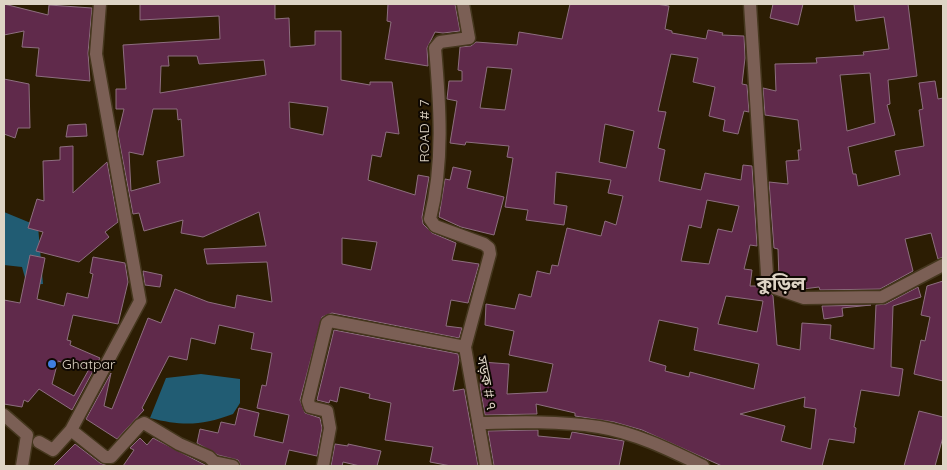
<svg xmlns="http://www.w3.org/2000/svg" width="947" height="470" font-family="Quicksand,'Noto Sans Bengali',sans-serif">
<rect width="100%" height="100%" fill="#2c1d03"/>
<path fill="#215c73" d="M4 212 38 226 43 284 27 285 22 267 4 265Z
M201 374 240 379V403L233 414C201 426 182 426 150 418L166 378Z"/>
<path fill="#602a4b" stroke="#8d6e7f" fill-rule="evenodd" d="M4 4 48 15 49 5 92 8 88 53 90 81 36 76 39 48 22 47 24 31 4 35Z
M140 4H275V19L289 18 290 47 315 45V31H341V80L370 85V82H392L399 134 386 132 381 157 372 155 368 180 415 195 418 175 429 177 422 217 423 224 432 233 456 243 452 260 479 264 468 303 451 300 446 326 462 328 459 338 332 313 322 317 300 400 305 413 320 418 322 428 317 456 289 450 285 466H241L238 460 218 455 197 443 200 429 218 433 221 422 235 425 239 408 259 413 254 436 283 443 289 415 257 408 262 385 266 386 272 353 251 349 254 333 219 325 215 344 191 338 187 360 169 356 142 408 144 410 117 439 86 419 111 373 104 406 112 409 148 318 161 323 175 289 208 302 235 308 237 295 272 302 267 262 207 264 204 249 266 246 259 212 203 237 181 233 183 220 144 231 139 213 133 214 118 134 124 109H116V89H126L123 45 220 39 219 16 140 20ZM168 56H197L199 64 264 60 266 75 160 93 161 66H169ZM289 102 328 107 323 135 290 128ZM153 109H177L178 120 181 119 184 156 157 161 160 183 131 191 129 152 143 155ZM342 238 377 242 371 270 342 264Z
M388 4H455L460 31 443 33 435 32 427 48 428 66 385 59 391 22 387 21Z
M570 4H656L669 6 665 29 672 31V33L706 39 708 30 723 33 722 35 744 36 745 58 742 84 747 85 749 112 744 111 738 134 723 131 725 120 709 116 715 87 693 82 698 58 671 54 658 111 666 112 658 148 665 150 659 181 701 190 705 173 741 180 743 165 752 166 757 246 750 245 744 269 752 270 750 286H765L773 296 777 345 800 350 802 323 831 325 830 339 874 349 876 305 886 304 918 287 921 297 893 306 891 367 903 369 899 396 861 390 854 427 856 428 854 443 829 439 822 466H722L642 430 614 422 575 416V413L536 404 537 414 485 415 480 386 482 362 509 364 507 394 547 392 553 364 509 355 514 331 485 325 486 304 515 309 519 294 531 297 537 271 550 274 552 265 558 266 567 228 601 236 605 221 616 225 623 196 608 193 611 180 556 172 554 204 567 206 564 225 526 220 528 210 505 207 513 158 507 157 509 146 466 142 465 145 450 143 457 101 447 99 449 81H462V71L458 70 460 47 471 46 476 42 517 45 519 32 562 39ZM487 67 512 69 505 110 480 108ZM605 124 634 131 626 168 599 162ZM707 200 739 206 732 232 718 229 709 264 681 261 689 225 701 228ZM726 296 763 301 757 332 718 324ZM659 320 698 328 694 350 759 364 754 389 690 372 689 377 665 371 666 366 649 361ZM805 397 804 407 816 409 811 449 781 441 785 426 740 414Z
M773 4H803L798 25 770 18Z
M854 4H908L917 76 888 80 890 104 887 105 895 135 848 147 853 174H856L858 186 900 175 895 151 924 146 919 110 923 109 919 83 935 81 938 99 943 98V257L938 259 931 233 905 239 913 271 880 289 820 290 819 287 803 289 779 279 778 249 774 248 769 182 788 184 786 161 799 160 798 150H801L798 120 765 115 763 88 776 91 775 64 817 63 816 58 864 55 863 52 889 49 884 17 856 21ZM870 73 875 123 847 131 840 75Z
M4 79 29 84 30 128H18L15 138 4 134Z
M86 124 87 136 66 137 68 125Z
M73 146V193L107 162 118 222 105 232 109 237 79 262 36 251 43 232 28 228 37 199 44 201 43 161 60 160V147Z
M453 167 471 171 467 188 504 197 494 235 461 227 439 217 445 179 450 180Z
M30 255 45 258 37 299 64 306 67 293 88 298 93 274 90 273 93 257 125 263 128 282 118 324 73 315 67 340 71 341 70 345 100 358 72 410 39 389 28 402 24 400 22 407 4 404V300L20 303ZM58 361 88 371 74 396 52 384Z
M143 271 162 275 160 287 145 285Z
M943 281V381L914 374 921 340 925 341 930 317 921 315 927 286Z
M871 305 842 308 843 316 824 319 822 306Z
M334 330 458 354 459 360 453 391 464 389 478 466H451L430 462 433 447 385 440 391 403 369 398 370 394 340 387 337 402 330 400 329 403 317 400Z
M919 411 943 417V437L935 466H904Z
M538 430V436L570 439 572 432 624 441 619 466H494L488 431Z
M140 438 147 445 153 438 207 466H123L134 450 130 448Z
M75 444 100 463 108 466H53Z
M335 444 348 446V444L381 451 377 466H360L343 462 342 466H331Z"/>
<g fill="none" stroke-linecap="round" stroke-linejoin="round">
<defs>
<path id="minor" d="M463 4 469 38 440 42 435 48C440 105 444 163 430 219L435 226 484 244 489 248 490 254 465 347 486 466
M750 4 767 274 775 288 804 298 882 297 943 265
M4 415 27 435 22 466
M479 423C519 422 559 421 599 427 636 433 670 450 703 466
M71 430 105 457H111L140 425 144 423 179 444 209 457 214 462 233 466
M39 442 53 450 71 430 140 301 96 54 100 4
M323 466 330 428 327 411 310 407 308 401 327 323 330 321 465 347"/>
</defs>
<use href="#minor" stroke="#45371e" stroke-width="15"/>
<use href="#minor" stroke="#7b5f55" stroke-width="12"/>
</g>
<circle fill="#3f7fe0" stroke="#0f0802" stroke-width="2" cx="52" cy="364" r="5"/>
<g text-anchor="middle" stroke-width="4" stroke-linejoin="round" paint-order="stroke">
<g font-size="14" fill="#ded4c5" stroke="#0f0802">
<text transform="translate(424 131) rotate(-90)" y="5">ROAD # 7</text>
<text transform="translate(487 383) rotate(79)" y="5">সড়ক # ৭</text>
</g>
<g font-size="14" fill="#ded4c5" stroke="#0f0802" text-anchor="start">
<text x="62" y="369">Ghatpar</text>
</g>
<g font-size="19" font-weight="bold" fill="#ded4c5" stroke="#0f0802">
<text x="781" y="290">কুড়িল</text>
</g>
</g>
<rect width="947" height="470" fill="none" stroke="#ded4c5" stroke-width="10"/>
</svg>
